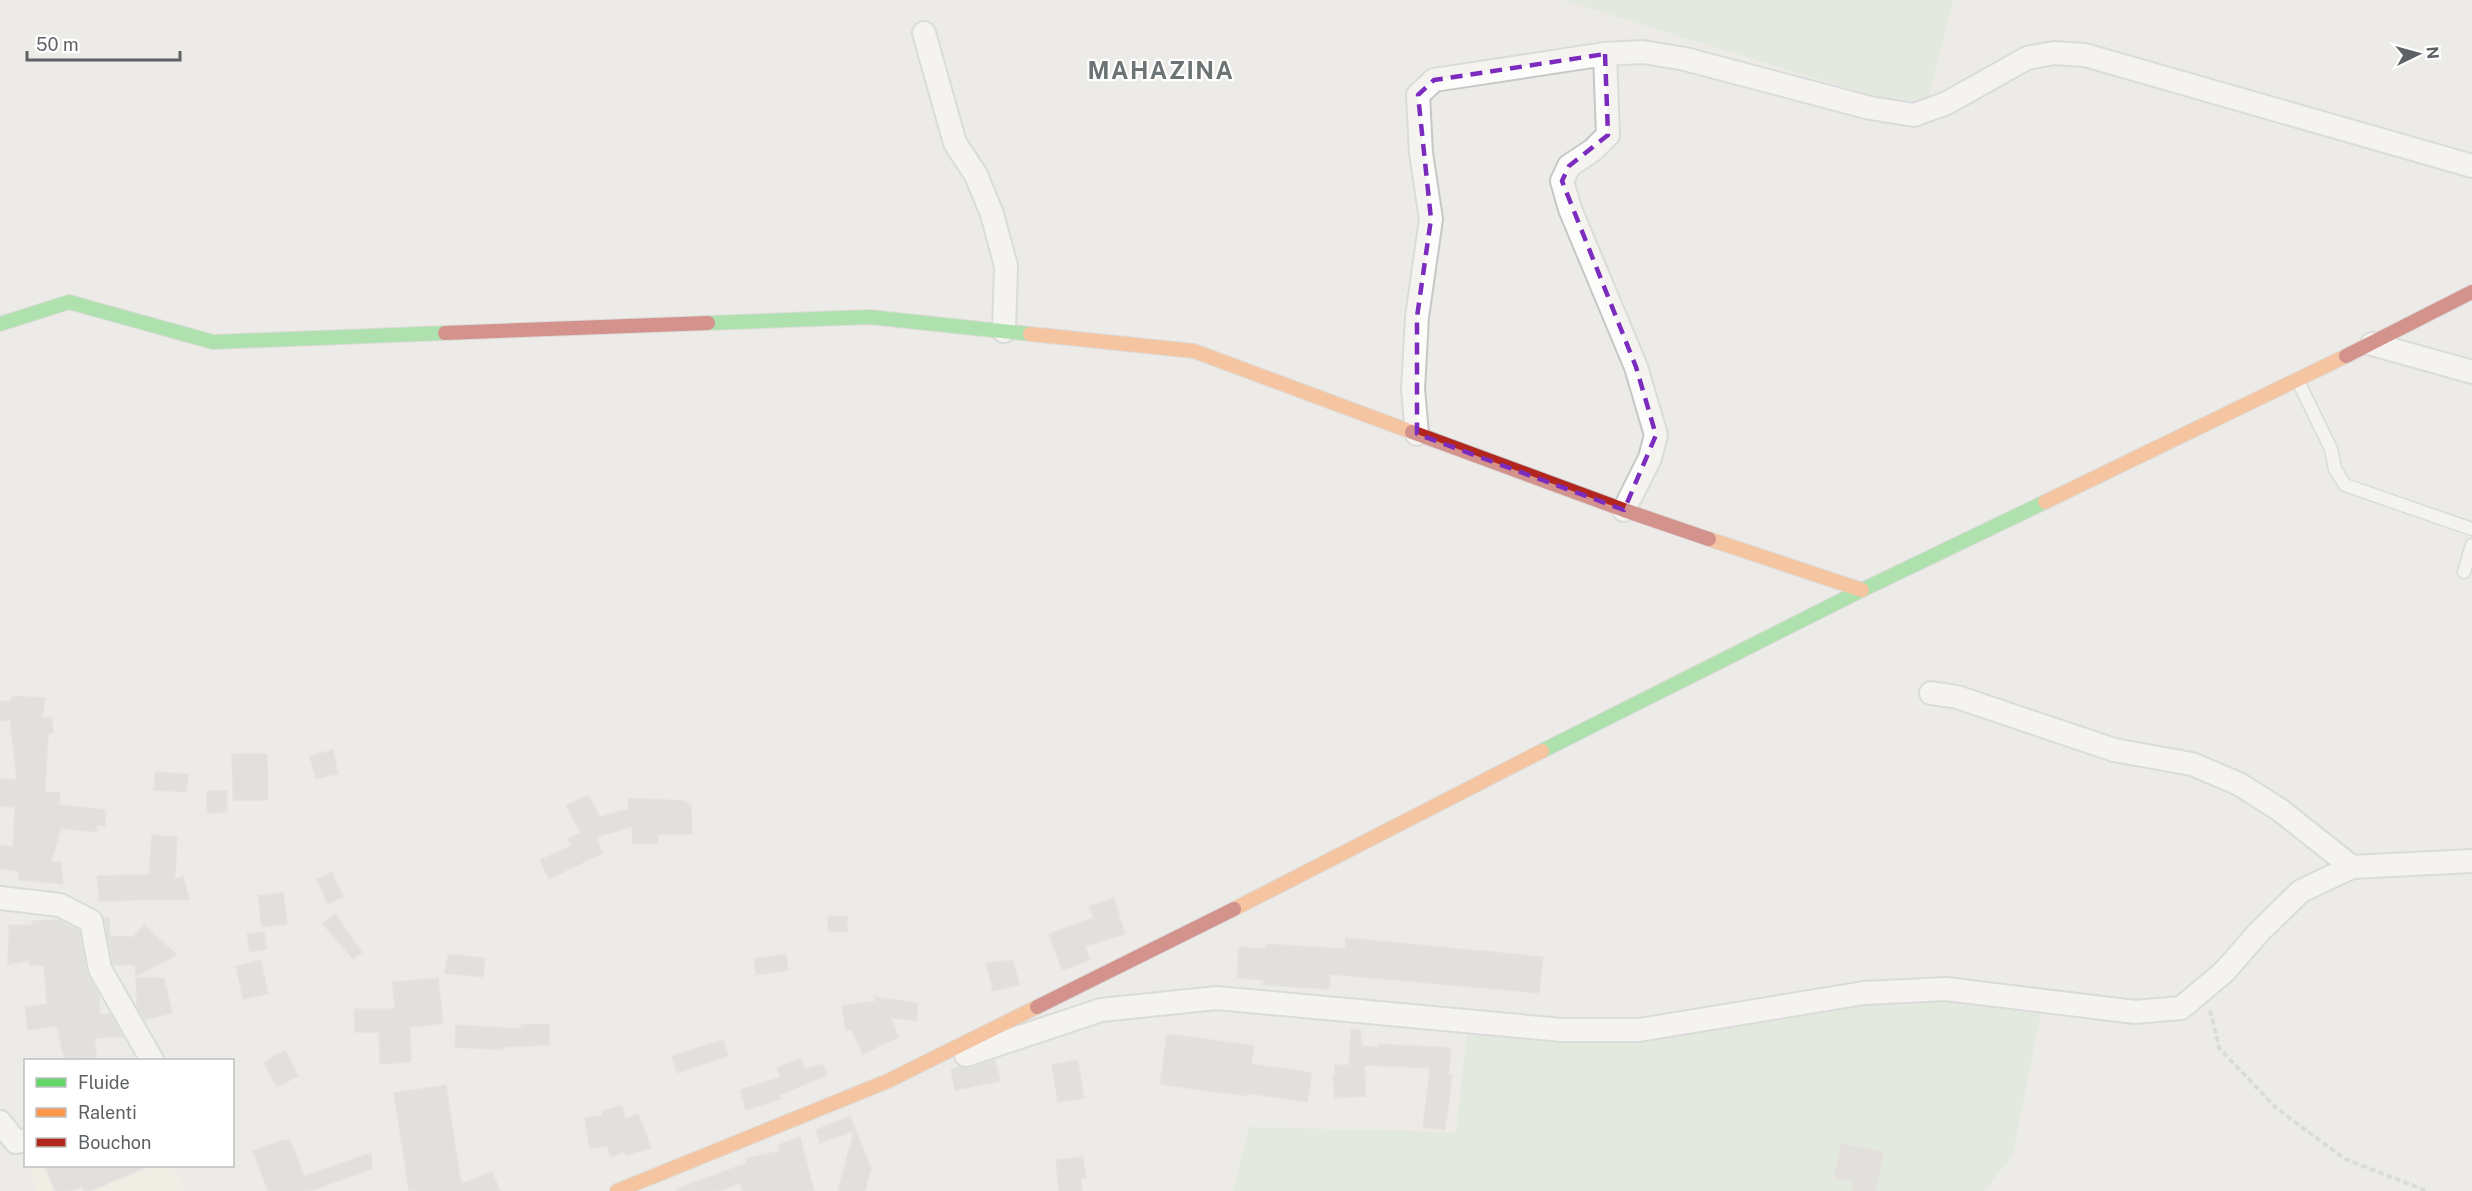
<svg xmlns="http://www.w3.org/2000/svg" width="2472" height="1191" font-family="'Public Sans',sans-serif">
<rect width="100%" height="100%" fill="#ecebe7"/>
<path fill="#f4efe2" d="M28 1166H173L188 1191H37Z"/>
<path fill="#d7e7d3" d="M1563 0H1953L1927 103 1904 106Z
M1864 993 2043 1001 2013 1154 1985 1191H1233L1249 1127 1456 1132 1468 1023 1562 1030Z"/>
<path fill="#d3d2d0" stroke="#dcdad6" stroke-width="1.5" d="M12 696 45 698 42 718 52 717 53 733 48 734 45 792 60 793 59 805 106 810 105 826 97 825V832L61 828 51 862H61L63 884 18 880 19 871 0 869V845L13 847 15 807 0 806V779L17 780 12 734H10L11 721 0 720V701H11Z
M333 750 338 774 316 779 310 756Z
M232 754H267L268 800H233Z
M155 772 188 774 186 792 154 790Z
M207 791H227V812L207 813Z
M588 795 600 817 628 809 629 798 685 801V803L691 804 692 834 658 835V843L633 844 632 827 596 837 603 853 549 879 540 860 572 846 568 839 581 833 566 806Z
M152 835 177 837 175 879 183 876 189 899 99 901 97 876 149 875Z
M332 872 343 897 328 904 317 879Z
M283 892 287 924 262 927 258 896Z
M1114 898 1125 934 1085 946 1090 960 1062 970 1049 934 1093 918 1089 906Z
M335 914 362 952 353 959 322 923Z
M828 916H847V932L828 931Z
M109 917 110 936 133 937 144 925 177 955 136 976 135 965H113L104 918Z
M59 920 79 930 87 972 99 995 100 1014H110L123 1037 95 1038 96 1058 64 1059 57 1026 28 1030 25 1007 47 1004 44 966 29 965V960L8 965 9 925H32V921Z
M264 932 267 949 250 952 247 934Z
M1346 938 1543 957 1539 993 1330 974 1329 989 1263 985 1264 980 1237 978 1239 947 1266 949V944L1345 949Z
M448 954 485 958 483 977 445 973Z
M786 954 788 970 756 975 754 959Z
M261 960 268 994 243 999 236 966Z
M1013 960 1019 985 993 991 986 963Z
M136 978H164L172 1013 144 1020 137 1007Z
M438 978 443 1023 410 1027 411 1062 380 1064 379 1032H355L354 1009H395L392 982Z
M874 997 918 1003 916 1021 891 1018 899 1037 863 1054 851 1029 846 1030 842 1006 876 1001Z
M549 1024 550 1045 504 1047V1050L455 1047 456 1025 521 1029V1025Z
M1351 1030H1360L1362 1046 1379 1047V1044L1451 1048 1449 1074 1452 1075 1445 1130 1423 1127 1430 1068 1364 1065 1366 1096 1335 1098 1333 1076H1335V1065H1349Z
M1167 1034 1254 1046 1251 1064 1312 1073 1307 1102 1248 1093 1247 1096 1160 1084Z
M723 1040 728 1056 677 1073 672 1056Z
M285 1050 298 1076 277 1087 264 1062Z
M801 1058 805 1069 823 1064 827 1075 779 1095 781 1099 746 1110 740 1090 781 1077 777 1068Z
M995 1060 1000 1081 955 1090 951 1070 959 1066 970 1068Z
M1078 1060 1084 1098 1058 1102 1052 1065Z
M446 1085 461 1184 492 1172 500 1191H409L394 1093Z
M622 1106 625 1119 638 1114 651 1148 626 1155 625 1151 611 1157 607 1146 590 1148 585 1118 603 1116 601 1111Z
M850 1116 871 1168 865 1191H838L854 1131 820 1143 816 1130Z
M800 1137 814 1191H742L741 1183 719 1191H677L676 1189 747 1163 746 1158 780 1151 778 1145Z
M283 1140H290L304 1176 371 1153 372 1169 310 1191H268L253 1151Z
M1841 1143 1884 1152 1876 1191H1852L1854 1182 1834 1178Z
M1083 1157 1086 1178H1081L1082 1191H1059L1056 1160Z
M45 1166H149L90 1191H84L82 1187 71 1191H55Z"/>
<g fill="none" stroke-linecap="round" stroke-linejoin="round">
<defs>
<path id="lane" d="M2298 381 2331 449 2335 469 2345 485 2472 529
M2464 572 2472 545"/>
<path id="street" d="M924 33 955 143 976 175 992 214 1006 266 1004 331
M1605 54 1608 135 1593 150 1569 166 1562 181 1570 209 1636 367 1656 435 1650 458 1624 510
M2372 344 2472 372
M1417 434 1413 389 1417 317 1431 219 1421 153 1418 95 1434 80 1605 54 1643 52 1685 59 1870 108 1914 115 1947 103 2027 58 2054 53 2085 55 2472 166
M1931 693 1957 697 2114 750 2192 764 2239 784 2280 810 2352 867
M0 898 60 905 91 921 100 969 152 1060
M966 1055 1101 1010 1217 998 1562 1030H1639L1864 993 1946 989 2135 1012 2181 1008 2224 972 2259 932 2301 891 2352 867 2472 861
M0 1122 16 1142 26 1140"/>
<path id="fast" d="M708 323 869 317 1030 334
M0 324 69 302 213 342 445 333
M1542 751 1862 590 2045 502"/>
<path id="slow" d="M1030 334 1194 351 1412 432
M2045 502 2346 356
M1709 539 1862 590
M1234 909 1542 751
M617 1191 888 1081 1037 1007"/>
<path id="jam" d="M445 333 708 323
M2346 356 2472 292
M1412 432 1624 510 1709 539
M1037 1007 1234 909"/>
</defs>
<use href="#lane" stroke="#c6c7c7" stroke-width="15"/>
<use href="#street" stroke="#c6c7c7" stroke-width="26"/>
<use href="#fast" stroke="#c9c9c9" stroke-width="16"/>
<use href="#slow" stroke="#c9c9c9" stroke-width="16"/>
<use href="#jam" stroke="#c9c9c9" stroke-width="16"/>
<path stroke="#c6cbc8" stroke-width="4" stroke-dasharray="6 3" stroke-linecap="butt" d="M2210 1010 2219 1048 2276 1108 2345 1159 2427 1191"/>
<use href="#lane" stroke="#fcfcfb" stroke-width="12"/>
<use href="#street" stroke="#fcfcfb" stroke-width="22"/>
<use href="#fast" stroke="#63d668" stroke-width="14"/>
<use href="#slow" stroke="#ff974d" stroke-width="14"/>
<use href="#jam" stroke="#b3261e" stroke-width="14"/>
</g>
<path d="M0 0H2472V1191H0ZM1605 54 1608 135 1569 166 1562 181 1636 367 1656 435 1624 510 1417 434V317L1431 219 1418 95 1434 80Z" fill="#ecebe7" fill-opacity=".55" fill-rule="evenodd"/>
<path fill="none" stroke="#7b2cbf" stroke-width="4.5" stroke-dasharray="12 8" stroke-linejoin="round" d="M1605 54 1608 135 1569 166 1562 181 1636 367 1656 435 1624 510 1417 434V317L1431 219 1418 95 1434 80Z"/>
<g text-anchor="middle" stroke-width="4.5" stroke-linejoin="round" paint-order="stroke">
<g font-size="24" font-weight="bold" letter-spacing="1.5" fill="#6e7376" stroke="#fff">
<text x="1161" y="79">MAHAZINA</text>
</g>
</g>
<rect x="24" y="1059" width="210" height="108" fill="#ffffff" stroke="#bec0c1" stroke-width="1.5"/>
<rect x="36" y="1078" width="30" height="9" fill="#63d668" stroke="#bec0c1" stroke-width="1.5"/>
<text x="78" y="1089" font-size="18" fill="#5d6164">Fluide</text>
<rect x="36" y="1108" width="30" height="9" fill="#ff974d" stroke="#bec0c1" stroke-width="1.5"/>
<text x="78" y="1119" font-size="18" fill="#5d6164">Ralenti</text>
<rect x="36" y="1138" width="30" height="9" fill="#b3261e" stroke="#bec0c1" stroke-width="1.5"/>
<text x="78" y="1149" font-size="18" fill="#5d6164">Bouchon</text>
<g transform="translate(2418 54) rotate(85)" stroke="#ffffff" stroke-width="4.5" paint-order="stroke">
<path d="M0-4.5L10 22L0 15L-10 22Z" fill="#5d6164"/>
<text y="-9" font-size="16" font-weight="bold" text-anchor="middle" fill="#5d6164">N</text>
</g>
<path d="M27 51v9h153v-9" fill="none" stroke="#5d6164" stroke-width="3"/>
<text x="36" y="51" font-size="18" fill="#5d6164" stroke="#ffffff" stroke-width="4.5" paint-order="stroke">50 m</text>
</svg>
